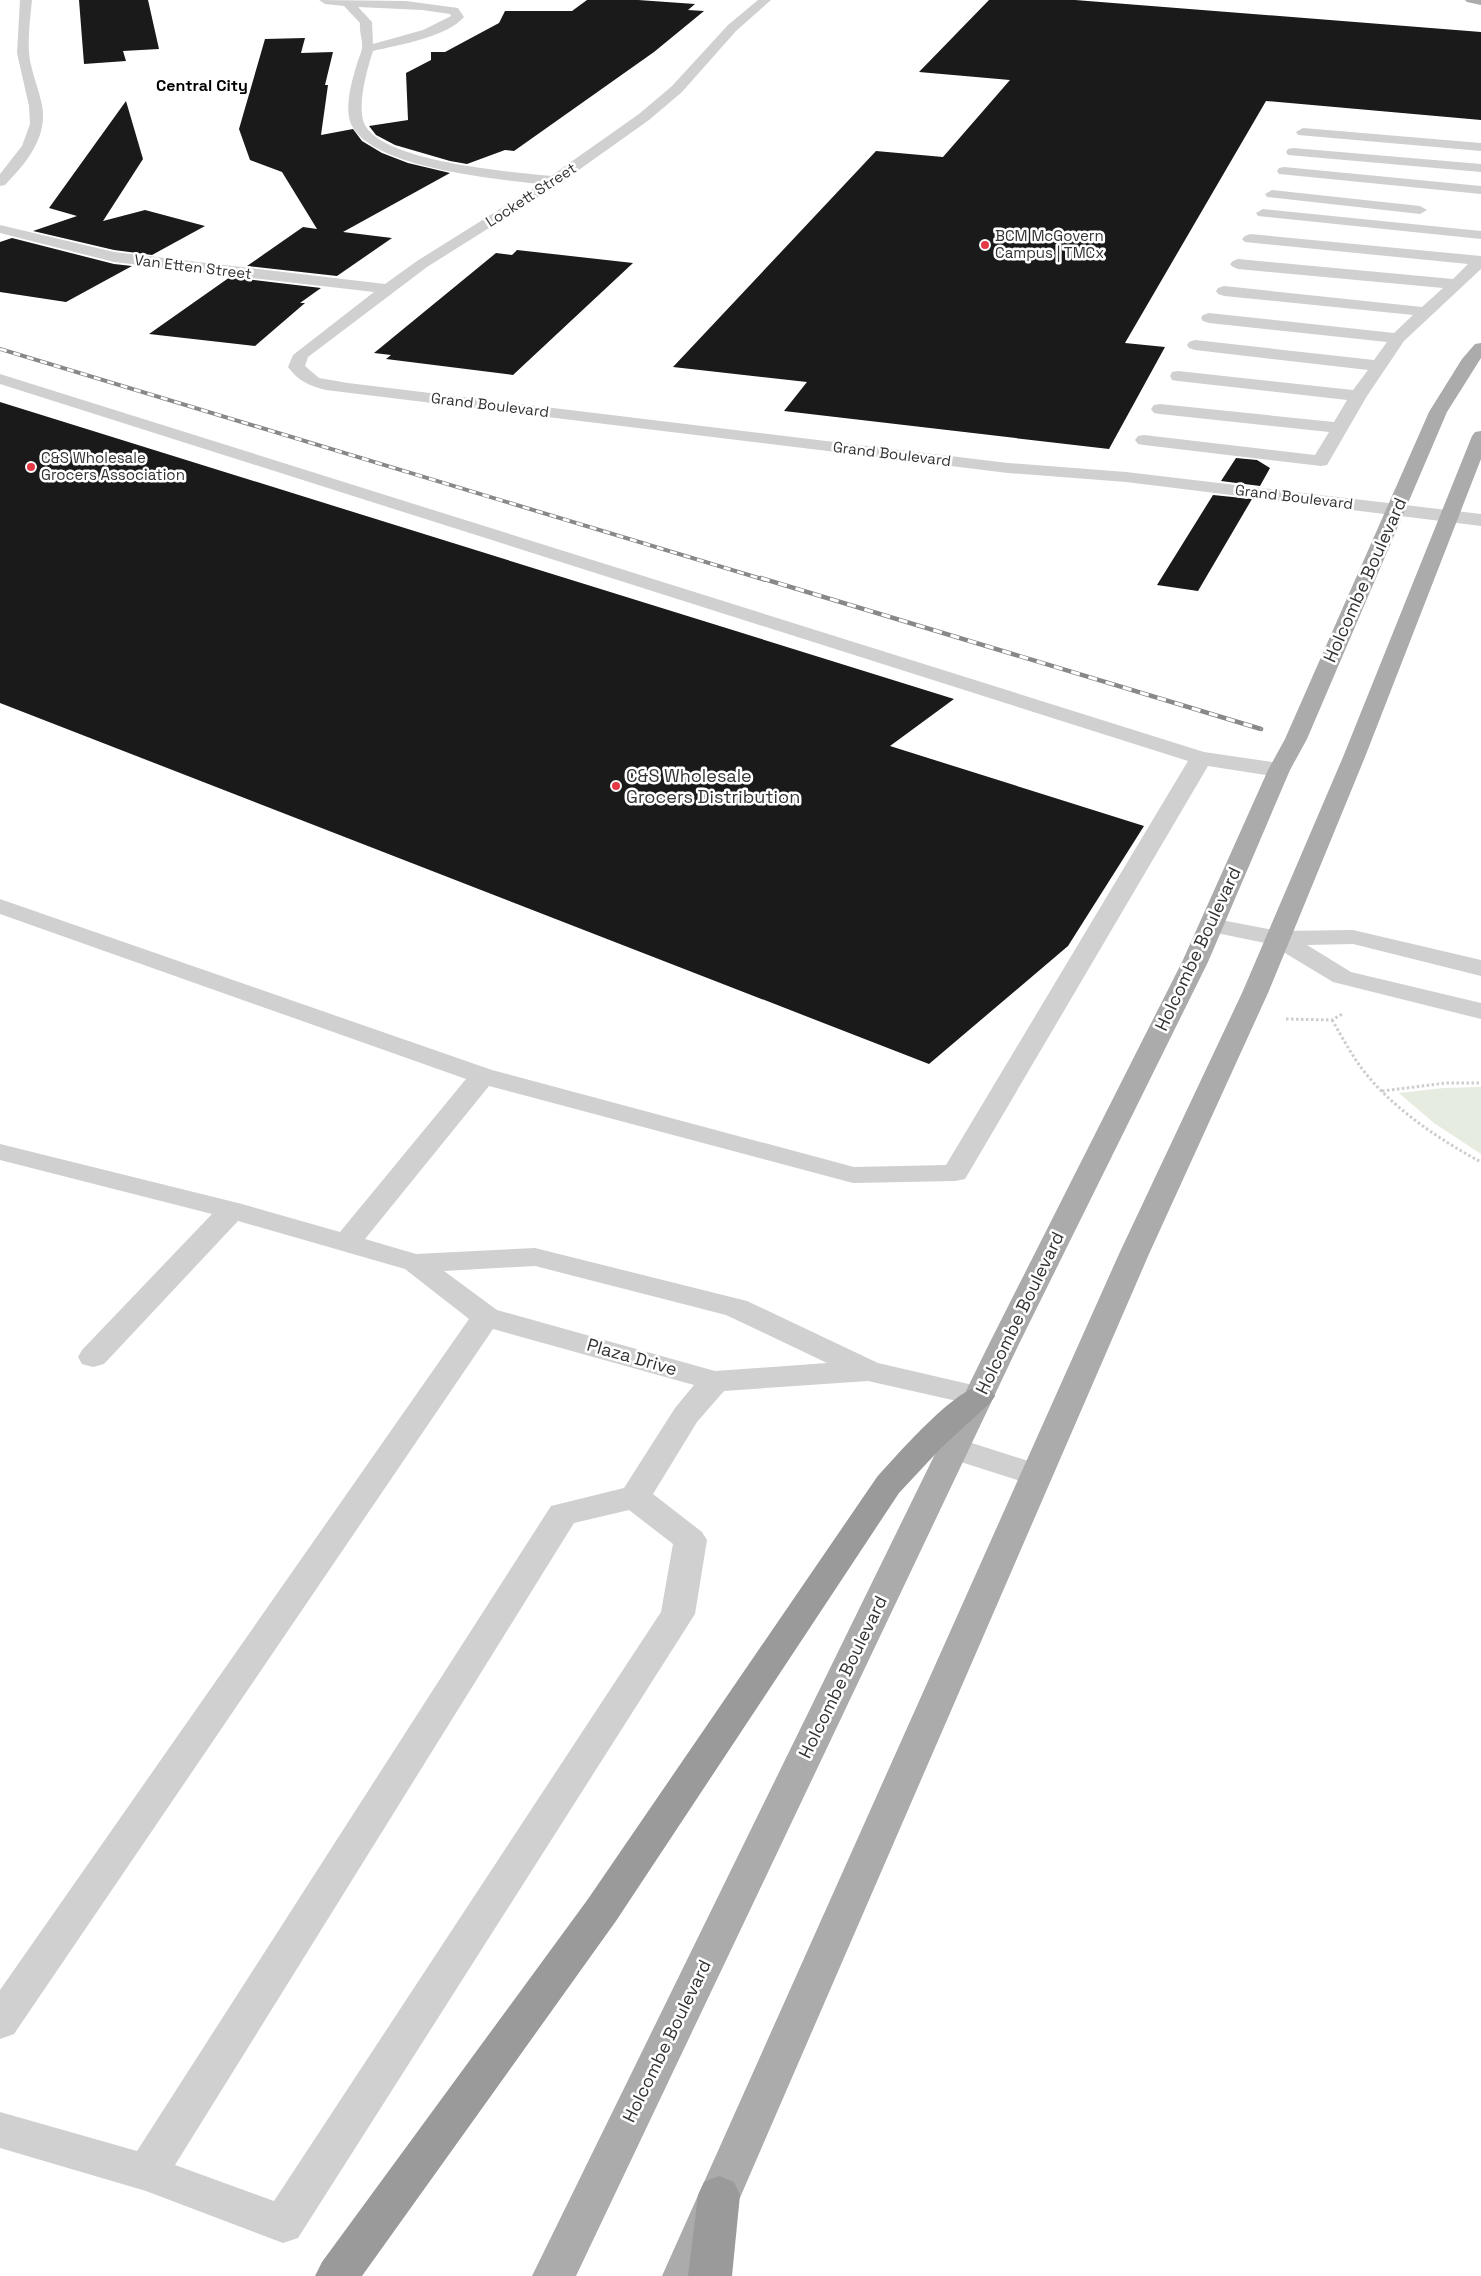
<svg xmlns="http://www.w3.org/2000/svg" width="1481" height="2276" font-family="'Space Grotesk',sans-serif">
<rect width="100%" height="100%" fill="#fff"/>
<path fill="#e6ecdf" d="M1481 1087V1154L1434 1123 1399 1093 1444 1088Z"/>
<path fill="#1a1a1a" d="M79 0H148L159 49 123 51 126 61 84 64Z
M587 0H638L695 4 688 10 704 11 654 52 514 151 505 150 467 164 450 161 395 145 376 135 369 126 408 120 406 73 431 60V52H445L499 23 505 11H572Z
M989 0H1075L1481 32V120L1266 101 1125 343 1165 347 1109 449 784 411 807 382 673 367 876 151 943 157 1010 80 919 72Z
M305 38 301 53 333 52 325 85H328L321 135 353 129 362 141 382 153 408 163 450 173 343 232 392 238 337 276 247 266 303 227 317 229 282 172 250 160 239 129 265 39Z
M126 101 143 159 103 221 145 210 205 226 152 255 114 250 33 231 77 216 49 208Z
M12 238 114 264 132 266 66 302 0 292V242Z
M517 250 633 263 513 375 386 359 391 355 374 353 496 253 512 255Z
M230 277 321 288 300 303H305L255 346 149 334Z
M0 402 954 699 890 746 1144 826 1068 946 929 1064 0 703Z
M1236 458 1257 460 1270 468 1260 486 1221 481Z
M1213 495 1252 499 1198 591 1157 585Z"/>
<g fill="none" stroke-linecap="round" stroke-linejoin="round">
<path stroke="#cdcdcd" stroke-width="3" stroke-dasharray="2.5 2.5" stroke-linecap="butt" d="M1286 1019 1332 1020 1344 1013
M1332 1020C1341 1035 1350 1052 1360 1066 1389 1106 1438 1139 1481 1162
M1382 1091 1446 1083H1481"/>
<path fill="#d0d0d0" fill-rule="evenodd" d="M20 0H32C30 20 27 41 30 61 33 76 39 90 42 105 48 138 26 163 5 185L0 186V174L22 146 30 124 29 106 17 53Z
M319 0 406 1 458 8 464 17C447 37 398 45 373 51 367 69 357 105 364 123 380 162 513 172 551 176L639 114 672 86 728 25 758 0H771L736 31 682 92 649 120 559 184 427 267 308 357 305 366 319 378 348 383 1008 463 1126 472 1481 514V526L1126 482 1008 473 326 390C310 386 298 381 288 367L293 355 374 292 114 262 0 233V225L114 252 385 284 417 261 540 184C496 179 371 168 351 124 344 108 352 80 357 64 358 59 361 54 362 49 363 41 359 32 360 23L344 6 325 4ZM358 7 422 10 450 14 451 16 423 30 373 44 372 22Z
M1303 128 1481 143V151L1298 135 1296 132Z
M1293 148 1481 164V172L1288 155 1286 152 1288 149Z
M1284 167 1481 186V194L1279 174 1277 171 1279 168Z
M1272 190 1420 206 1427 210 1420 214 1267 197 1265 194Z
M1263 209 1481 231V239L1258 216 1256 213Z
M1250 234 1481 256V269L1404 341 1367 396 1327 465 1321 466 1144 445 1138 444 1135 440 1138 436 1144 435 1315 455 1329 432 1160 414 1154 413 1151 409 1154 405 1160 404 1334 422 1347 400 1178 381 1172 380 1170 376 1172 372 1178 371 1353 390 1368 370 1195 350 1189 348 1187 345 1189 342 1195 340 1374 360 1387 342 1209 323 1203 321 1201 318 1203 315 1209 313 1394 333 1413 315 1224 296 1218 294 1216 291 1218 288 1224 286 1422 307 1443 288 1238 269 1233 267 1230 264 1233 261 1238 259 1453 279 1468 264 1245 242 1242 239 1245 236Z
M0 374 1204 752 1279 763 1287 765 1290 770 1287 775 1279 777 1208 766 965 1179 955 1181 853 1183 489 1086 365 1239 416 1254 535 1248 747 1301 878 1363 990 1389 995 1396 990 1403 979 1406 868 1381 724 1391 697 1422 653 1494 702 1532 707 1540 695 1614 298 2238 283 2243 146 2191 0 2148V2112L137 2151 551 1506 624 1488 675 1408 694 1385 493 1329 14 2034 0 2039V1990L469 1319 405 1269 238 1221 104 1364 93 1367 82 1364 78 1357 82 1350 212 1214 0 1160V1144L242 1204 340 1232 466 1079 0 914V899L492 1070 854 1167 946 1165 1188 761 0 384ZM535 1266 726 1315 827 1363 715 1371 497 1310 444 1271ZM629 1510 673 1544 661 1612 274 2201 175 2165 574 1523Z
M1211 918 1278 931 1353 930 1481 960V976L1353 944 1307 945 1351 972 1481 1003V1019L1333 982 1270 944 1202 930 1199 925 1202 920Z
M931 1430 1047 1467 1052 1475 1047 1483 1036 1486 920 1449 915 1441 920 1433Z"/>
<path fill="#ababab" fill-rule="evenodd" d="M1465 0H1481V5L1467 2Z
M1481 343V358L1447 412 1307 739 1290 770 1208 962 1018 1346 576 2276H532L988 1346 1182 962 1268 770 1285 739 1429 412 1462 359 1475 344Z
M1481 431V459L1365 757 1268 993 1149 1254 706 2276H662L1119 1254 1242 993 1343 757 1472 436 1475 432Z"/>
<path fill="#9a9a9a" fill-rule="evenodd" d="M979 1386 990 1389 995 1396 990 1403 941 1448 899 1493 616 1921 362 2276H315L322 2262 588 1899 877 1477C898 1454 951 1393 979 1386Z
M719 2176 734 2182 740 2195 732 2276H688L698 2195 704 2182Z"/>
<defs>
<path id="rail-far1" d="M0 349 765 580"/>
<path id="rail" d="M761 578 1261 729"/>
</defs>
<use href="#rail-far1" stroke="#888" stroke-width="4"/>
<use href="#rail" stroke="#888" stroke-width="4.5"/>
<use href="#rail-far1" stroke="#fff" stroke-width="2.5" stroke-dasharray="7" stroke-linecap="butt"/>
<use href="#rail" stroke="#fff" stroke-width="3" stroke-dasharray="9" stroke-linecap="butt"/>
</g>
<g fill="#e63946" stroke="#fff" stroke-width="2">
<circle cx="985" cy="245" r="5"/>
<circle cx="31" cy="467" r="5"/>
<circle cx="616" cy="786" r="5"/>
</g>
<g text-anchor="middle" stroke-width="5" stroke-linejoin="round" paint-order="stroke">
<g font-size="15" fill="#333" stroke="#fff">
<text transform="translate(531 195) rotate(-33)" y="5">Lockett Street</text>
<text transform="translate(193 267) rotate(7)" y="5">Van Etten Street</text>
<text transform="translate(490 405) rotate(7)" y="5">Grand Boulevard</text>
<text transform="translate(892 454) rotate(7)" y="5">Grand Boulevard</text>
<text transform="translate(1294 497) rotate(7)" y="5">Grand Boulevard</text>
</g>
<g font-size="15" fill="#333" stroke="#fff" text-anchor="start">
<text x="995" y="241">BCM McGovern<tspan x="995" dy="17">Campus | TMCx</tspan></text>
<text x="41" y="463">C&amp;S Wholesale<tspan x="41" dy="17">Grocers Association</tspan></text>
</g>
<g font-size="16" font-weight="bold" fill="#000" stroke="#fff">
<text x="202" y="91">Central City</text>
</g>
<g font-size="18" fill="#333" stroke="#fff">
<text transform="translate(1365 580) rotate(-66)" y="6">Holcombe Boulevard</text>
<text transform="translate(1198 949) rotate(-65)" y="6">Holcombe Boulevard</text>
<text transform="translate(1020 1313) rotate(-64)" y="6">Holcombe Boulevard</text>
<text transform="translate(632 1357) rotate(16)" y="6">Plaza Drive</text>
<text transform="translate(843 1677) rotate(-64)" y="6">Holcombe Boulevard</text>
<text transform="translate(667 2041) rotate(-64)" y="6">Holcombe Boulevard</text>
</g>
<g font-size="18" fill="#333" stroke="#fff" text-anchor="start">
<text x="626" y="782">C&amp;S Wholesale<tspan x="626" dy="21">Grocers Distribution</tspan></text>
</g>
</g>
</svg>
